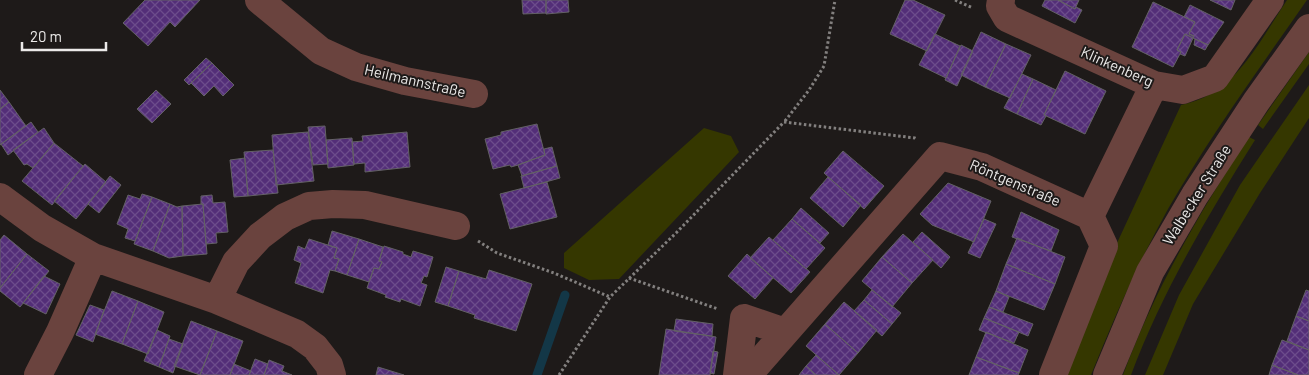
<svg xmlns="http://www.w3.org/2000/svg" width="1309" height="375" font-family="Barlow,sans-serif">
<defs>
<pattern id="building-cross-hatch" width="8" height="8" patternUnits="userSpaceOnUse" patternTransform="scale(1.25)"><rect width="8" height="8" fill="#532e78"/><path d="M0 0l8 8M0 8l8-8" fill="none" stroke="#6c4c8b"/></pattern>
</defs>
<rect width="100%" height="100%" fill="#1e1a19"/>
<path fill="#353700" d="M1287 0H1307C1259 69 1210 136 1168 209 1138 263 1114 318 1091 375H1066L1118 247 1117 243 1181 105C1235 95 1259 42 1287 0Z
M1309 52V64L1263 129 1258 125Z
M1309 85V118L1260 193 1193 304 1163 375H1145L1179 295 1240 185Z
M704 128 731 136 739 152 619 279 589 280 564 268V253Z
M1249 137 1255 140C1208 215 1162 292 1131 375H1123C1154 291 1200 211 1249 137Z"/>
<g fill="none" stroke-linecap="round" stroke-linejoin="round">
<path stroke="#133747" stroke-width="9" d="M537 375 565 295"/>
</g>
<path fill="url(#building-cross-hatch)" stroke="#636165" d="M145 0H200L175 27 170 22 148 46 123 23Z
M522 0H546V13L523 14Z
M546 0H568L569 12 546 14Z
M905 0H913L945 15 927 51 890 34Z
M1045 0H1058L1075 9 1076 7 1082 10 1075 23 1042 6Z
M1058 0H1079L1075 9Z
M1210 0H1235L1231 10Z
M1153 2 1195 22 1189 34 1194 36 1193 38 1185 34 1177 50 1181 52 1173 67 1132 47Z
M1190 5 1224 22 1208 45 1193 38 1194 36 1189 34 1195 22 1184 17Z
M981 32 1006 44 985 87 961 75Z
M935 34 960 46 946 78 919 65Z
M1185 34 1193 38 1185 56 1180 54 1181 52 1177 50Z
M1195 39 1208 45 1205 50 1194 45Z
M1006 44 1031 55 1010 98 985 87Z
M961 45 973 51 957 86 945 80Z
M206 58 212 63 189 85 184 80Z
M212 63 234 85 223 96 214 86 204 96 191 83Z
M1065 71 1106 91 1085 134 1044 115Z
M1022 74 1033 79 1017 114 1004 108Z
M1033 79 1056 90 1044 115 1046 116 1041 125 1017 114Z
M0 90 9 102 0 109Z
M156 90 171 104 152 123 137 109Z
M9 102 26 126 0 145V109Z
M31 122 38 132 8 155 1 144Z
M537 124 545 155 518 165 511 167 510 165 493 169 485 139 501 135V132Z
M325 126 328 164 313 165 308 127Z
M44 128 54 143 33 168 27 164 24 165 13 150Z
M308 132 314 181 276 185 272 135Z
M407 132 410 167 365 172V163L354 164 352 142 363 141 362 136Z
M352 138 354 165 328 168 326 140Z
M54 143 83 166 52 205 22 181Z
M552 147 557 166 522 176 518 165 545 155 544 149Z
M273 150 278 193 248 196 244 152Z
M843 151 884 186 864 209 824 173Z
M245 158 248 196 234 197 230 160Z
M85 164 106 182 76 219 54 201Z
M557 166 560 178 524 188 521 176Z
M110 176 121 185 99 213 88 204Z
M828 177 861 205 843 227 810 198Z
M547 182 557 217 510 229 500 194Z
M948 183 991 201 974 242 932 225 920 214Z
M142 194 152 197 135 241 125 238 128 229 117 224 128 195 140 199Z
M212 195 213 203 225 202 228 232 216 233 217 243 206 244 203 204H201V196Z
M152 197 170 204 153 251 134 244Z
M170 204 177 207 182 206 183 256 169 258 153 251Z
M203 204 207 254 183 256 182 206Z
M801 208 829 233 820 243 792 219Z
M1021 212 1059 230 1051 251 1012 237Z
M792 219 825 248 806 269 773 240Z
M984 219 996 224 980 258 968 253Z
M332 231 359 239 347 275 335 271 339 259 334 258 337 248 328 245Z
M922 232 950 257 941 268 913 242Z
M903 234 933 260 912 283 882 257Z
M4 235 27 254 0 288V240Z
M769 237 810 272 791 293 750 258Z
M1017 238 1065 257 1055 284 1006 264Z
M309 239 337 248 334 258 339 259 335 271 330 270 323 293 295 283 301 263 294 260 298 246 305 249Z
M359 239 383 247 379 261 382 262 379 269 374 268 369 282 347 275Z
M384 246 403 252V254L411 257 413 251 433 257 427 277 424 276 421 283 427 285 420 306 401 299 400 302 385 297 386 295 367 288 374 268 379 269 382 262 379 261Z
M27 254 49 271 20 307 0 291V288Z
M747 254 773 278 755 299 728 276Z
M882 257 912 283 892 307 862 281Z
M1006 264 1055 284 1044 310 996 291Z
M446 267 459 271 448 306 435 302Z
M489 270 532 284 516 331 474 318 475 315 448 306 459 271 486 279Z
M44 276 60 284 46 314 23 303Z
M872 290 901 313 892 324 864 300Z
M1306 290 1309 291V321L1296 316Z
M112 291 138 301 122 344 95 334Z
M996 291 1009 297 1003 312 989 307Z
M864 300 892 324 882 336 854 311Z
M138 301 164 312 148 354 122 344Z
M844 302 877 330 858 353 825 324Z
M90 305 104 310 93 342 76 335Z
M989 307 1033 324 1028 336 984 318Z
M1296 316 1309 321V350L1287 341Z
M984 318 1019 332 1014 343 979 330Z
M676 319 713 324 712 336 674 331Z
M191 321 217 331 200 375 174 366Z
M825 324 858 353 839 375 806 346Z
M666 329 716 337 710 375H659Z
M157 330 170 336 159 367 144 361Z
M217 331 243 341 230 375H200Z
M986 332 1028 350 1019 373 976 357Z
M169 339 183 344 173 373 159 367Z
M1282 340 1309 350V375H1298L1272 365Z
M713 351 718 352 714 374 710 373Z
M816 355 839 375H816L806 366Z
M976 357 1019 373 1018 375H969Z
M255 359 268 364 264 375H249Z
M269 360 284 366 282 371 292 375H264Z
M234 364 251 371 249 375H230Z
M1272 365 1298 375H1269Z
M806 366 816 375H799Z
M378 367 404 375H376Z"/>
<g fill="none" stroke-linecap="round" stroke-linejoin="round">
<path stroke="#83807f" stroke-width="3" stroke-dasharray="2.5 2.5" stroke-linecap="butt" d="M955 0 973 8
M785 121 809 90 824 66 835 0
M478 241 497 253 554 273 610 297
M629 278 718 309
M559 375 610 297 677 232 784 122 915 138 917 139"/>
<path stroke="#6a433e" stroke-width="28" d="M259 0 321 51 356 67 405 81 474 94
M1001 0 1000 6 1007 18 1154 85 1183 90 1215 78 1270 0
M0 197 42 228 93 257 217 300 297 334 315 347 329 365 332 375
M1090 216 1154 85
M217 300 236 262 260 236 285 217 309 206 333 204 365 205 456 226
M38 375 60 332 93 257
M737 375 744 318 785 332
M748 375 940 156 982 167 1090 216 1104 246 1053 375
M1107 375 1150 272 1195 195 1256 102 1309 28"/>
</g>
<g text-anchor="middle" stroke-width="4" stroke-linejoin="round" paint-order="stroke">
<g font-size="15" fill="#eceae9" stroke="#1e1a19">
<text transform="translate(1117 67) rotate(24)" y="5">Klinkenberg</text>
<text transform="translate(415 81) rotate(13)" y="5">Heilmannstraße</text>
<text transform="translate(1015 183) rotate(23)" y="5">Röntgenstraße</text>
<text transform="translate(1197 195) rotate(-58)" y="5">Walbecker Straße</text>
</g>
</g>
<path d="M22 42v8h84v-8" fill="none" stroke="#eceae9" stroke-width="2.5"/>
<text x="30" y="42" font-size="15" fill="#eceae9" stroke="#1e1a19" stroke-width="4" paint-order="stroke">20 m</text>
</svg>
